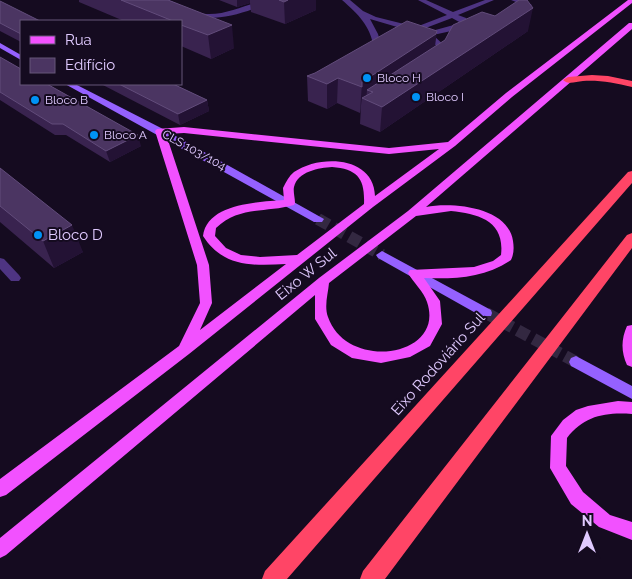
<svg xmlns="http://www.w3.org/2000/svg" width="632" height="579" font-family="Raleway,sans-serif">
<rect width="100%" height="100%" fill="#150b20"/>
<g fill="none" stroke-linecap="round" stroke-linejoin="round">
<path stroke="#332841" stroke-width="10" stroke-dasharray="10 5" stroke-linecap="butt" d="M318 219 320 220"/>
<path stroke="#332841" stroke-width="12" stroke-dasharray="12 6" stroke-linecap="butt" d="M318 219 382 255
M486 313 576 362"/>
<path fill="#4e3482" fill-rule="evenodd" d="M164 0C178 0 188 14 207 14 231 15 251 0 274 0 268 4 260 7 253 9 223 20 188 25 164 0Z
M342 0H350L363 11 376 17 416 27 447 15 418 0H426L453 12 485 0H494L458 15 466 18 469 23 465 28 433 35 447 48 441 60H438L434 58 439 48 421 34 370 19 378 34 382 48 377 55H371L370 53 374 48C370 25 358 14 342 0ZM452 18 461 23 428 32 423 29Z
M511 0H521L532 5 529 7Z
M0 258 4 259 19 275 21 278 19 281H11L0 269Z"/>
<path fill="#9561ff" fill-rule="evenodd" d="M0 43 21 55V60L0 48Z
M65 84H75L163 129 324 219 322 222H314Z
M382 251 491 310 492 313 491 316H481L378 258 376 255Z
M576 356 632 386V399L571 366 569 362 571 358Z"/>
<path fill="#f251ff" fill-rule="evenodd" d="M628 0H632V3L512 97 455 146 373 207 189 354 6 495 0 497V479L179 346 200 303 197 265 155 131 157 129 184 127 389 148 448 142 506 93ZM184 133 389 154 439 149 375 196C374 156 320 154 294 172 289 176 286 182 283 188L284 200C259 202 207 203 203 236 223 267 252 266 286 264L200 330 212 303 209 265 166 134ZM332 167C358 169 365 179 364 204L297 255 260 257 241 255 226 248 215 236 216 228C239 206 265 213 294 205L295 203C295 198 293 191 294 187 298 171 319 168 332 167Z
M629 23H632V29L426 207C453 202 508 207 513 241 514 247 514 254 511 260 484 278 455 279 424 278L440 301 442 324 430 346 410 357 381 363 352 358 331 345 315 319V295L6 555 0 558V538L319 278 408 211ZM451 211C479 214 505 221 501 255L493 261 474 267 410 270 408 273C413 282 424 292 427 302 446 357 347 372 328 317 324 306 328 294 329 283L416 216Z
M632 325V367L627 365C621 352 621 339 627 326Z
M618 401 632 402V414C605 412 584 416 567 438L566 466 583 492 610 515 632 522V540L599 527 571 504 550 468 551 436 563 420 576 410 588 406Z"/>
<path fill="#ff4566" fill-rule="evenodd" d="M592 75 608 76 632 81V87C615 83 600 80 583 81 575 82 568 85 563 80L568 77Z
M632 171V183L287 579H262L265 571 628 172Z
M632 233V248L385 579H360L363 571 627 235Z"/>
</g>
<path fill="#39234f" d="M79 0H168L234 48 211 59 181 46V21H124L79 2Z
M219 0H316V10L285 24 251 12 250 3 237 7Z
M0 1 21 21V42L0 31Z
M528 31 380 132 360 124 361 106 360 113 337 103 327 109 308 101 307 76 435 46Z
M0 57 141 146 110 162 66 135H55L0 100Z
M101 84H173L207 100 209 111 180 125Z
M0 168 83 252 54 268 0 222Z"/>
<path fill="#231234" d="M237 0H250V3L237 7Z
M288 0H316V10L285 24 284 2Z
M533 8 528 31 380 132 382 107Z
M232 25 234 48 211 59 208 35Z
M437 31 434 54 373 92 367 90 366 100 362 98 360 113 362 82Z
M338 78 337 103 327 109V84Z
M207 100 209 111 180 125 178 114Z
M138 135 141 146 110 162 106 151Z
M72 225 83 252 54 268 43 241Z"/>
<path fill="#4b3562" stroke="#624c7b" d="M121 0H168L232 25 208 35 181 25V21H173Z
M279 0H288L284 2Z
M519 0H527L533 8 382 107 362 98 373 92 367 90 445 40 453 25 482 12 495 16Z
M0 1 40 21H21V34L0 23Z
M407 21 437 31 436 34 362 82V87L338 78 327 84 307 76 315 73Z
M0 57 21 69V84H47L138 135 106 151 63 124H52L0 92Z
M119 84H173L207 100 178 114Z
M0 168 72 225 43 241 0 206Z"/>
<g fill="#0093f5" stroke="#150b20" stroke-width="2">
<circle cx="367" cy="78" r="5"/>
<circle cx="416" cy="97" r="5"/>
<circle cx="35" cy="100" r="5"/>
<circle cx="94" cy="135" r="5"/>
<circle cx="38" cy="235" r="5"/>
</g>
<g text-anchor="middle" stroke-width="4" stroke-linejoin="round" paint-order="stroke">
<g font-size="12" fill="#e0caff" stroke="#150b20" text-anchor="start">
<text x="377" y="82">Bloco H</text>
<text x="426" y="101">Bloco I</text>
<text x="45" y="104">Bloco B</text>
<text x="104" y="139">Bloco A</text>
</g>
<g font-size="12" fill="#e0caff" stroke="#150b20">
<text transform="translate(194 150) rotate(29)" y="4">CLS 103/104</text>
</g>
<g font-size="15" fill="#e0caff" stroke="#150b20" text-anchor="start">
<text x="48" y="240">Bloco D</text>
</g>
<g font-size="15" fill="#e0caff" stroke="#150b20">
<text transform="translate(306 274) rotate(-39)" y="5">Eixo W Sul</text>
<text transform="translate(438 364) rotate(-48)" y="5">Eixo Rodoviário Sul</text>
</g>
</g>
<rect x="20" y="20" width="162" height="65" fill="#150b20" stroke="#665779"/>
<rect x="30" y="36" width="25" height="8" fill="#f251ff" stroke="#665779"/>
<text x="65" y="45" font-size="15" fill="#e0caff">Rua</text>
<rect x="30" y="58" width="25" height="15" fill="#4b3562" stroke="#665779"/>
<text x="65" y="70" font-size="15" fill="#e0caff">Edifício</text>
<g transform="translate(587 534)" stroke="#150b20" stroke-width="4" paint-order="stroke">
<path d="M0-4L9 19L0 12L-9 19Z" fill="#e0caff"/>
<text y="-8" font-size="14" font-weight="bold" text-anchor="middle" fill="#e0caff">N</text>
</g>
</svg>
